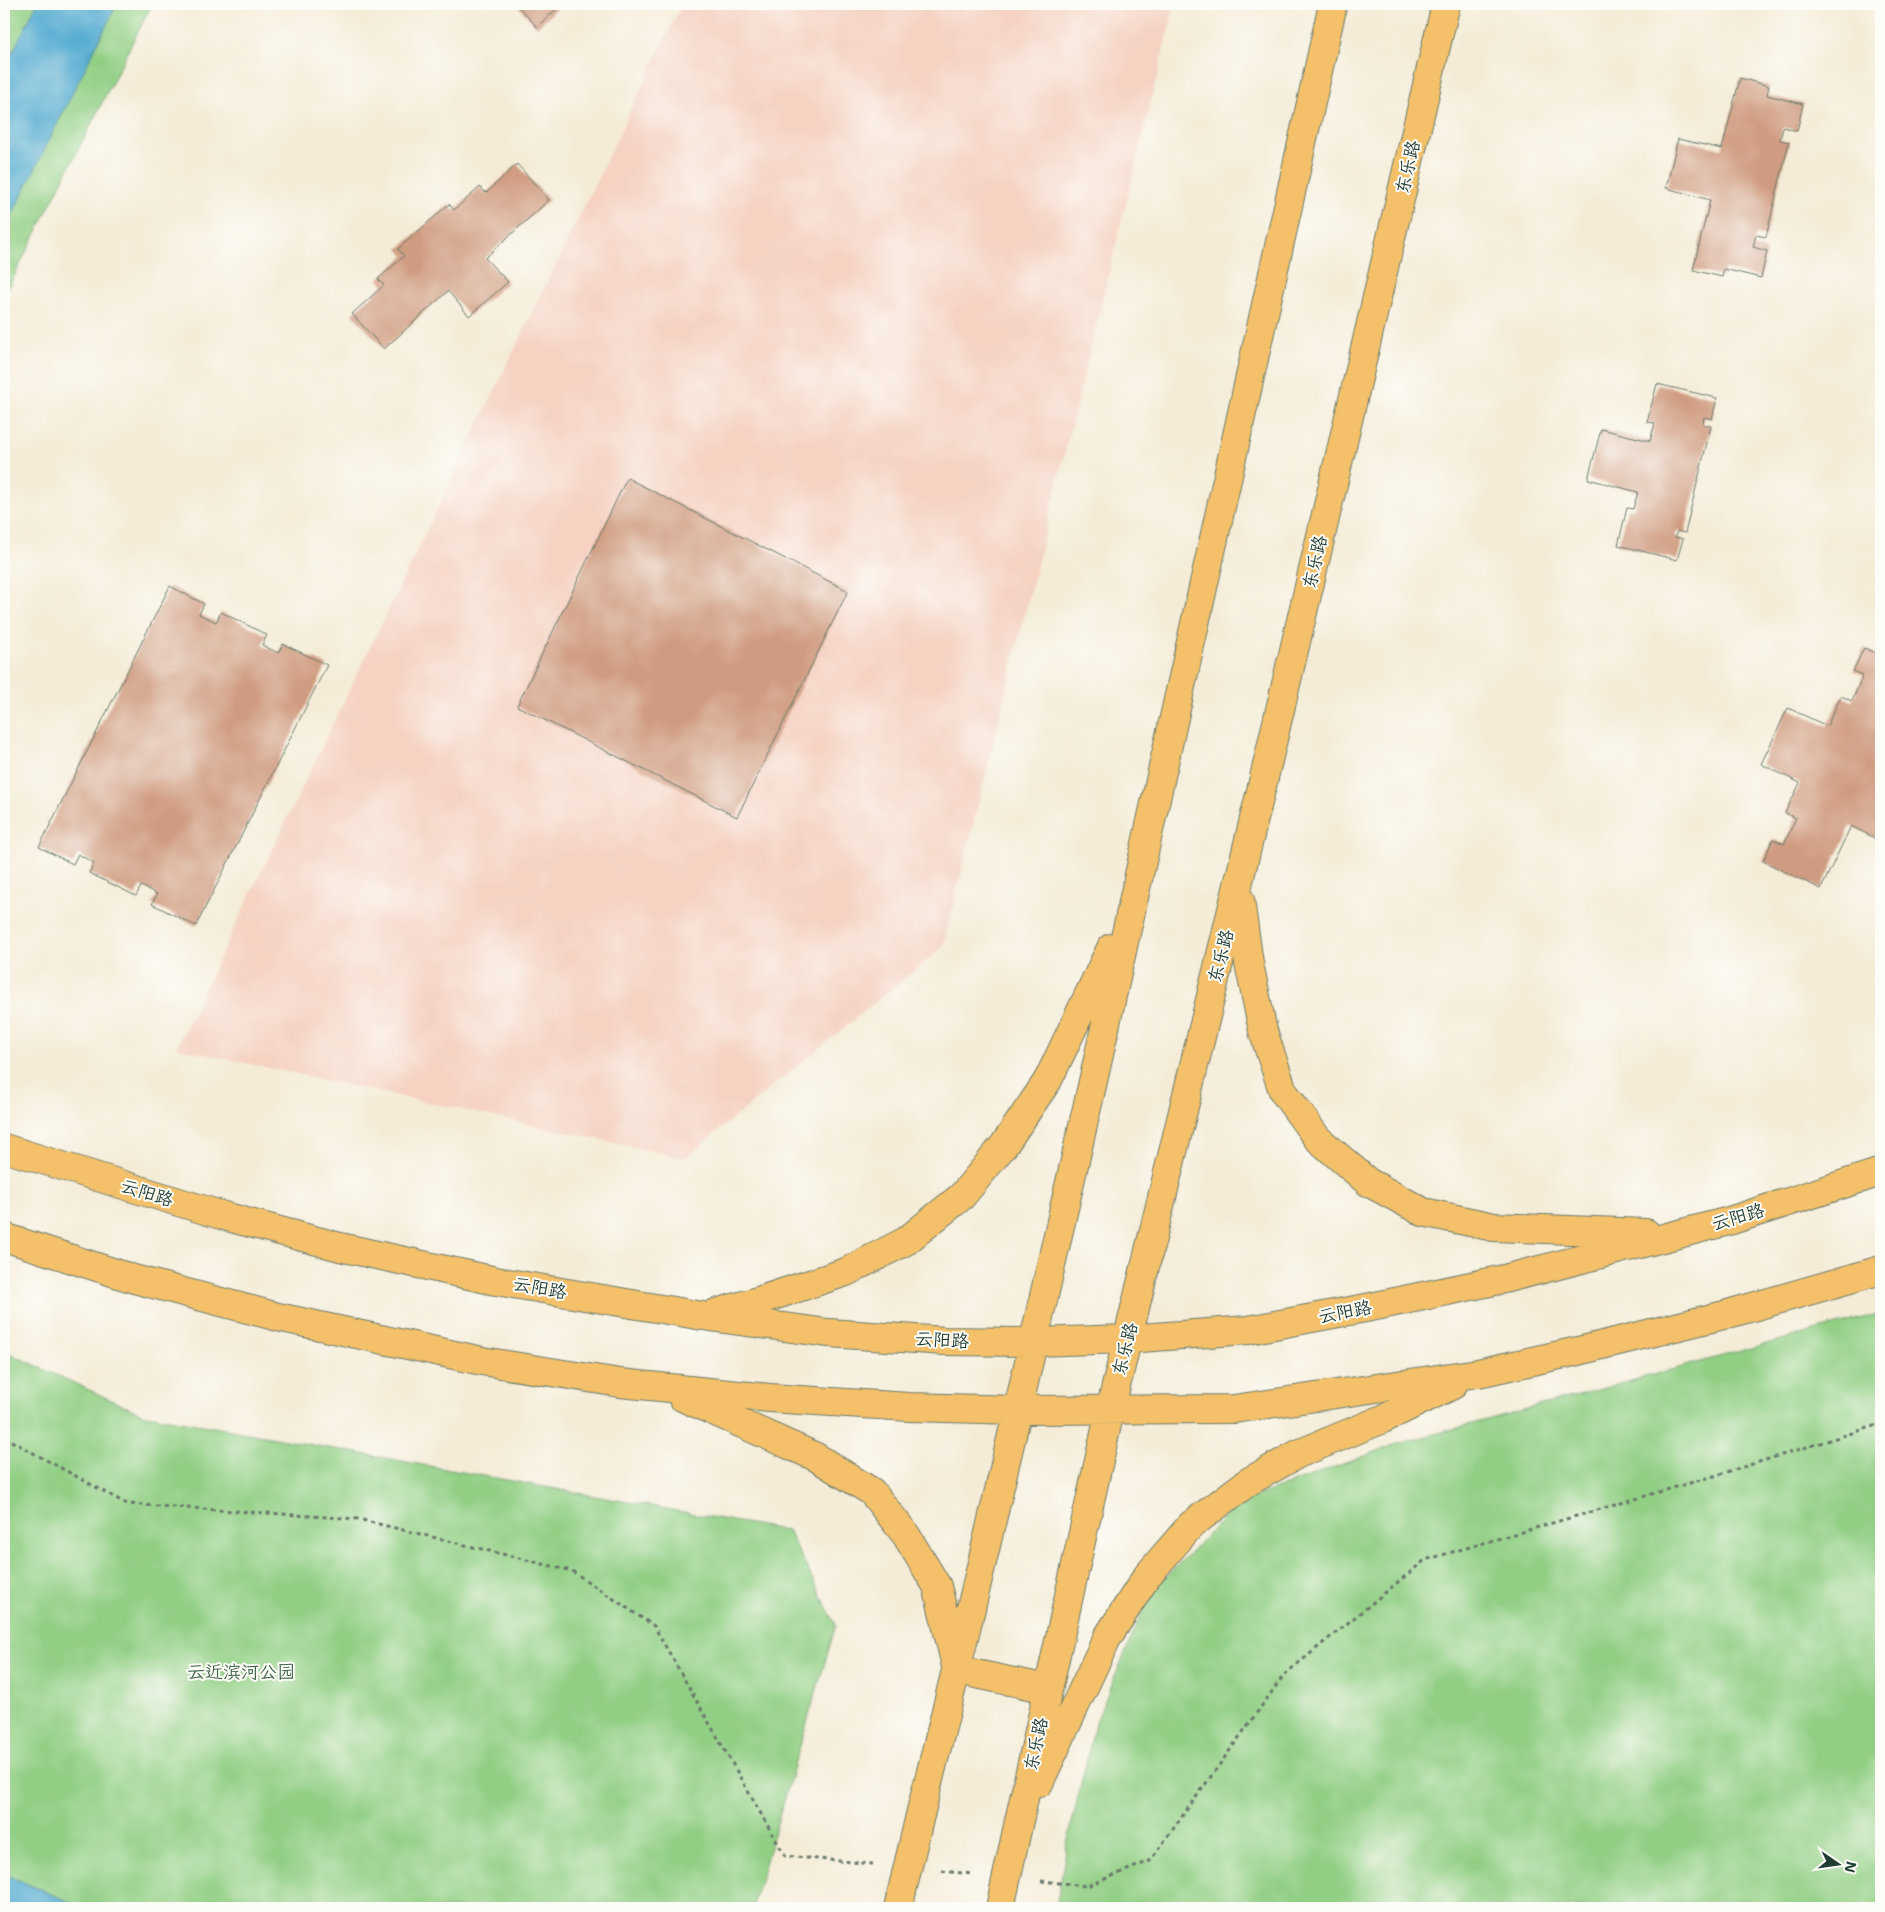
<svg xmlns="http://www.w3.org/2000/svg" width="1885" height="1912" font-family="'Shantell Sans','LXGW WenKai TC',sans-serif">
<rect width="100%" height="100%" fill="#fdfcf7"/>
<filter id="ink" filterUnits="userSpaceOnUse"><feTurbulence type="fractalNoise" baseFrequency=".02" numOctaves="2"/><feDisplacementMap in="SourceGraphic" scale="10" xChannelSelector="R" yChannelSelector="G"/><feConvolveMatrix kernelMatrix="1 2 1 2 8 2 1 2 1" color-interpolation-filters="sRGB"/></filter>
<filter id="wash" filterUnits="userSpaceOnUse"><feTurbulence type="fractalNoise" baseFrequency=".0096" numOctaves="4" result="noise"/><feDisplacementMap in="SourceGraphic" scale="20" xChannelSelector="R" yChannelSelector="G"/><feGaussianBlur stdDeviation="1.12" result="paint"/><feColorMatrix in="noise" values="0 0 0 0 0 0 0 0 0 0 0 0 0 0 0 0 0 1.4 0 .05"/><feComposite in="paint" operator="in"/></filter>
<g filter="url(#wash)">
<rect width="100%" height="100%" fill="#f4ecd7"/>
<path fill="#f5d2c2" d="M682 4H1175L943 947 685 1158 176 1048Z"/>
<path fill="#91cf84" stroke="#58865c" d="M4 4H152L4 296Z
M1881 1313V1908H1056L1067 1844 1095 1724 1150 1593 1240 1502 1394 1445Z
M4 1351 142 1414 788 1531 836 1625 752 1908H84L4 1874Z"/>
<path fill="#54acd1" stroke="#3a7482" d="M37 4H117L4 231V69Z
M4 1874 84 1908H4Z"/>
<g id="blocks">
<path fill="#d09c81" d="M516 4H562L537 27Z
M1740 78 1769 86 1767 95 1803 104 1797 131 1783 127 1780 140 1789 142 1766 237 1756 235 1753 247 1767 251 1761 278 1724 269 1722 277 1693 270 1710 200 1666 188 1678 139 1722 149Z
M517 164 549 200 485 258 508 282 469 316 448 291 384 349 352 314 384 285 378 279 404 256 398 249 449 204 454 210 480 187 486 193Z
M1657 384 1717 398 1712 419 1704 417 1703 424 1711 426 1685 533 1677 531 1675 537 1683 539 1677 560 1618 545 1627 508 1633 509 1638 492 1588 479 1601 429 1650 441 1655 423 1647 422Z
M627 478 848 591 737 817 517 706Z
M170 586 204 604 199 614 216 622 221 612 267 635 262 645 278 653 283 644 327 665 196 926 152 904 157 894 141 886 136 896 89 873 94 863 78 854 73 864 39 847Z
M1864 648 1881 656V831L1877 839 1851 826 1821 889 1763 861 1773 839 1784 844 1796 818 1785 813 1800 783 1761 764 1788 708 1827 726 1841 696 1852 701 1863 675 1853 671Z"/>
</g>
</g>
<g filter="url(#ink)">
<use href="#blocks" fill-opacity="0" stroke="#6a7a6d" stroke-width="1"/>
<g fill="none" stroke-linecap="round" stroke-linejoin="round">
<defs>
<path id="major" d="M1240 900 1249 963 1263 1031 1283 1091 1317 1138 1368 1182 1423 1212 1494 1227 1646 1233
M4 1148 224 1216 340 1247 496 1281 703 1316 828 1333 945 1341 1034 1342 1127 1339 1248 1330 1371 1307 1504 1279 1729 1221 1881 1172
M4 1237 134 1279 278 1317 482 1361 620 1383 770 1398 909 1407 1018 1410 1234 1409 1478 1373 1578 1351 1728 1314 1881 1270
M716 1313 758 1301 846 1272 906 1241 962 1196 1004 1145 1048 1080 1111 948
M682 1397 816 1457 872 1492 906 1535 937 1586 957 1670 1048 1689
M1039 1783 1107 1638 1147 1576 1191 1525 1248 1482 1298 1454 1383 1419 1453 1385
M921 1811C983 1567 1038 1322 1094 1077 1174 719 1253 361 1333 4
M1017 1830 1110 1411 1263 782 1446 4"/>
</defs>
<use href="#major" stroke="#6a7a6d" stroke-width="30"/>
<path stroke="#6a7a6d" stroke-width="3" stroke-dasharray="4 4" stroke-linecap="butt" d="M4 1437 127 1504 358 1519 572 1571 654 1626 785 1856 873 1864
M942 1871 973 1874
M1041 1881 1087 1886 1150 1861 1284 1675 1425 1560 1714 1476 1881 1424"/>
<use href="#major" stroke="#f4c16a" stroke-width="28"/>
<defs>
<path id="major-bridge" d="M898 1908 921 1811
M1000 1908 1017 1830"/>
</defs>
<use href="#major-bridge" stroke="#6a7a6d" stroke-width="30" stroke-linecap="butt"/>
<use href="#major-bridge" stroke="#f4c16a" stroke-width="28"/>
</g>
</g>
<g text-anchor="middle" stroke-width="4" stroke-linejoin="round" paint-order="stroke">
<g font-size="18" fill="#1f3d34" stroke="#fdfcf7">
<text transform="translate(1408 167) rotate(-77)" y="6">东乐路</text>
<text transform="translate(1315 562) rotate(-77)" y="6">东乐路</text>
<text transform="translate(1221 956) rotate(-76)" y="6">东乐路</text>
<text transform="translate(147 1193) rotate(17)" y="6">云阳路</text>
<text transform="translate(1738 1217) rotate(-16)" y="6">云阳路</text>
<text transform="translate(540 1288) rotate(10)" y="6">云阳路</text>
<text transform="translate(1345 1312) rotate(-11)" y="6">云阳路</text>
<text transform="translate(942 1340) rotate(3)" y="6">云阳路</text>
<text transform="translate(1125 1349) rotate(-76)" y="6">东乐路</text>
<text transform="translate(1036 1744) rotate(-78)" y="6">东乐路</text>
</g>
<g font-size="18" fill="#3c6248" stroke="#fdfcf7">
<text x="241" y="1678">云近滨河公园</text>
</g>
</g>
<rect width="1885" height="1912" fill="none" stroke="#fdfcf7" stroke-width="20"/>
<g transform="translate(1838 1864) rotate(103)" stroke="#fdfcf7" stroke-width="4" paint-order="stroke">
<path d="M0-4L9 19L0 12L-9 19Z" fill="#1f3d34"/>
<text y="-8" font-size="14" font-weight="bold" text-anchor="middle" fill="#1f3d34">N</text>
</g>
</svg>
